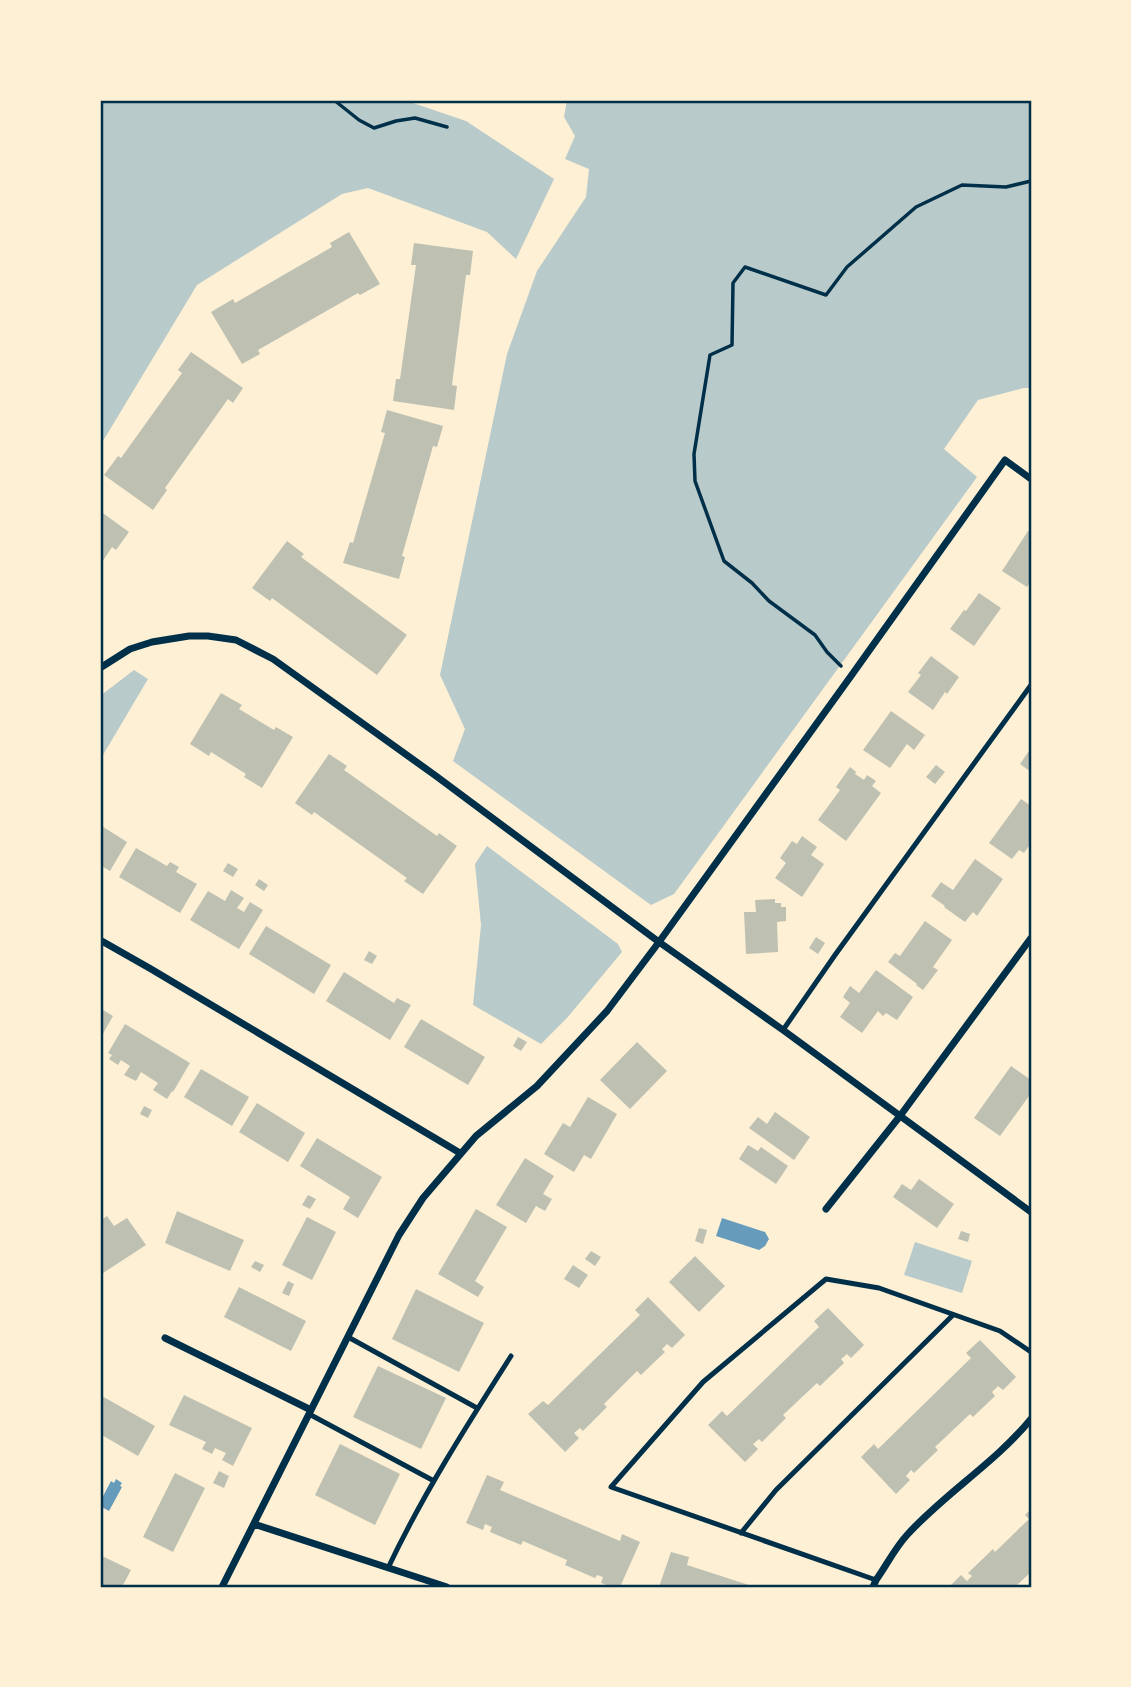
<svg xmlns="http://www.w3.org/2000/svg" width="1131" height="1687" font-family="Figtree,sans-serif">
<rect width="100%" height="100%" fill="#fdf0d5"/>
<path fill="#b9caca" d="M100 100H404L466 121 554 179 516 259 487 232 368 188 342 194 197 285 100 446Z
M567 100H1031V388H1024L978 400 944 449 977 477 674 894 651 905 453 761 465 729 440 675 507 354 537 271 586 197 589 169 565 159 575 136 564 117Z
M134 670 148 679 100 760V696Z
M487 846 618 944 622 952 567 1018 541 1044 473 1005 481 925 475 864Z
M915 1242 972 1261 962 1293 904 1275Z"/>
<path fill="#669bbc" d="M722 1218 765 1232 769 1239 765 1246 759 1250 716 1236Z
M116 1479 122 1483 120 1486 122 1487 109 1511 100 1506V1502L111 1481 114 1483Z"/>
<path fill="#bec0b2" d="M349 232 380 284 360 295 358 293 258 350 260 354 242 364 211 312 233 299 235 303 332 247 330 243Z
M414 243 473 251 470 275H466L452 385 457 386 454 410 393 401 396 379H400L416 265H411Z
M191 352 243 388 233 403 228 399 165 488 167 490 153 510 104 475 118 456 121 458 182 373 178 370Z
M387 410 443 426 437 447 433 446 402 556 405 557 399 579 343 563 350 542 353 543 385 433 381 432Z
M100 511 129 532 116 550 112 547 100 565Z
M1028 531 1031 533V581L1027 587 1002 571Z
M287 541 304 554 301 557 407 635 377 675 272 598 270 601 252 588Z
M979 593 1001 608 974 646 950 629 964 610 966 611Z
M931 656 959 677 947 694 945 692 933 710 908 692 921 675 918 673Z
M221 693 242 705 239 709 274 730 276 727 293 737 262 788 244 777 246 774 211 752 209 756 190 744Z
M891 711 925 735 914 750 907 744 890 768 863 750Z
M1031 748V772L1020 764Z
M329 754 347 766 344 770 437 836 439 833 457 846 423 894 404 881 407 878 314 812 312 815 295 803Z
M936 765 945 772 935 784 926 777Z
M850 767 856 772 855 774 864 780 867 775 876 781 872 786 881 793 846 841 818 820 840 790 836 787Z
M1021 799 1031 806V843L1024 853 1019 850 1012 859 989 843Z
M100 825 127 842 110 871 100 865Z
M802 836 817 847 811 855 824 864 802 897 775 878 786 863 780 858 792 841 797 844Z
M136 848 167 866 170 862 179 867 176 872 197 884 180 913 119 877Z
M975 859 1003 879 977 916 973 912 965 922 944 907 945 906 931 896 941 882 953 890Z
M228 863 238 869 233 877 223 871Z
M259 879 268 885 264 891 255 885Z
M231 890 244 898 237 908 244 912 250 902 263 910 239 949 190 920 208 891 225 901Z
M775 899V903H781V907H786V921L777 922 778 952 746 954 744 912H756L755 900Z
M925 921 952 940 933 967 938 970 923 990 916 985 917 984 888 962 895 953 900 956Z
M266 926 331 965 314 994 249 954Z
M816 937 825 943 818 954 809 948Z
M369 951 377 956 372 964 364 960Z
M876 970 913 997 897 1020 886 1013 883 1016 878 1011 862 1033 840 1017 850 1003 843 997 850 986 859 993Z
M344 972 394 1003 397 998 411 1005 390 1040 326 1001Z
M100 1008 113 1016 100 1039Z
M421 1019 485 1057 468 1085 404 1047Z
M125 1024 190 1063 173 1092 172 1091 167 1099 153 1090 158 1083 141 1072 136 1081 124 1075 130 1066 121 1060 118 1065 109 1059 112 1055 108 1053Z
M518 1037 527 1042 521 1051 513 1046Z
M637 1042 667 1071 630 1109 600 1080Z
M1011 1066 1031 1080V1097L1029 1096 1000 1136 974 1118Z
M201 1069 249 1097 232 1126 184 1097Z
M588 1097 617 1114 591 1159 584 1155 574 1172 544 1154 563 1123 570 1127Z
M257 1103 305 1133 288 1162 239 1132Z
M144 1106 152 1110 148 1118 140 1114Z
M775 1112 810 1137 794 1160 749 1128 758 1117 767 1124Z
M317 1138 382 1177 358 1218 343 1209 350 1197 300 1166Z
M748 1145 758 1151 761 1147 788 1166 776 1184 739 1159Z
M525 1158 554 1176 543 1194 552 1199 545 1211 536 1206 526 1223 496 1205Z
M919 1179 954 1204 937 1228 893 1197 902 1184 911 1190Z
M308 1195 316 1199 310 1209 302 1205Z
M476 1209 507 1227 475 1281 484 1287 478 1297 438 1274Z
M177 1211 244 1240 230 1271 165 1243Z
M107 1216 114 1226 127 1218 146 1245 100 1275V1236L102 1234 100 1231V1221Z
M307 1217 336 1232 312 1280 282 1265Z
M699 1228 707 1230 703 1244 695 1241Z
M961 1231 970 1234 968 1242 958 1239Z
M591 1251 601 1257 595 1266 585 1259Z
M695 1256 725 1286 699 1312 669 1282Z
M255 1261 264 1265 260 1272 251 1267Z
M573 1265 588 1275 579 1288 564 1279Z
M288 1281 294 1284 289 1296 282 1293Z
M239 1287 306 1321 291 1351 224 1317Z
M416 1289 484 1323 459 1372 392 1339Z
M648 1297 685 1335 672 1348 667 1344 662 1349 665 1352 641 1375 637 1371 604 1404 607 1407 583 1431 580 1428 574 1433 579 1438 565 1452 528 1414 543 1401 548 1405 640 1315 635 1310Z
M828 1308 864 1345 851 1358 847 1354 841 1359 844 1363 820 1386 817 1383 783 1415 786 1418 762 1442 759 1439 753 1444 758 1449 745 1462 708 1425 722 1411 727 1416 819 1327 814 1321Z
M980 1340 1016 1377 1003 1390 998 1386 992 1392 995 1396 973 1417 970 1414 935 1447 938 1450 914 1473 911 1470 906 1476 910 1480 896 1494 861 1457 874 1444 878 1449 971 1358 966 1353Z
M378 1366 446 1398 421 1449 353 1417Z
M100 1395 155 1426 138 1456 100 1434Z
M184 1395 252 1428 233 1466 222 1460 226 1453 215 1448 212 1454 202 1449 206 1442 169 1425Z
M340 1444 400 1474 375 1525 315 1495Z
M219 1471 229 1476 224 1488 213 1483Z
M175 1473 205 1488 173 1552 143 1537Z
M487 1475 504 1482 500 1490 620 1541 622 1534 640 1542 620 1587H612L601 1583 603 1577 597 1575 595 1578 565 1565 567 1560 523 1541 521 1545 490 1532 492 1527 485 1524 483 1530 466 1523Z
M1031 1509V1572L1015 1587H949L961 1575 967 1581 972 1576 968 1573 993 1549 995 1552 1029 1519 1025 1515Z
M671 1552 689 1557 687 1565 755 1587H659Z
M100 1555 131 1570 122 1587H100Z"/>
<g fill="none" stroke-linecap="round" stroke-linejoin="round">
<path stroke="#003049" stroke-width="3.5" d="M334 100 359 120 374 128 396 121 415 118 447 127
M841 666 827 652 815 635 769 601 752 583 724 561 695 481 694 454 710 355 732 345 733 283 745 267 826 295 847 267 916 207 962 185 1006 187 1031 181"/>
<path stroke="#003049" stroke-width="5" d="M783 1030 835 955 1031 685
M348 1337 477 1408
M309 1414 434 1481
M741 1533 776 1490 953 1315
M388 1568C423 1494 467 1425 511 1356
M876 1580 611 1487 703 1382 826 1279 879 1288 1000 1331 1031 1352"/>
<path stroke="#003049" stroke-width="7" d="M100 668 130 649 152 642 189 636H208L236 640 273 659 436 776 659 942 783 1030 1031 1212
M100 940 151 969 460 1153
M826 1209 900 1116 1031 938
M165 1338 311 1410
M254 1524 447 1587
M222 1587 399 1235 423 1198 476 1136 537 1086 607 1011 659 942 851 676 1005 460 1031 479
M873 1587 876 1580C886 1566 895 1548 907 1535 945 1493 995 1463 1031 1419"/>
</g>
<rect width="1131" height="1687" fill="none" stroke="#fdf0d5" stroke-width="203"/>
<rect x="102" y="102" width="928" height="1484" fill="none" stroke="#003049" stroke-width="2.5"/>
</svg>
